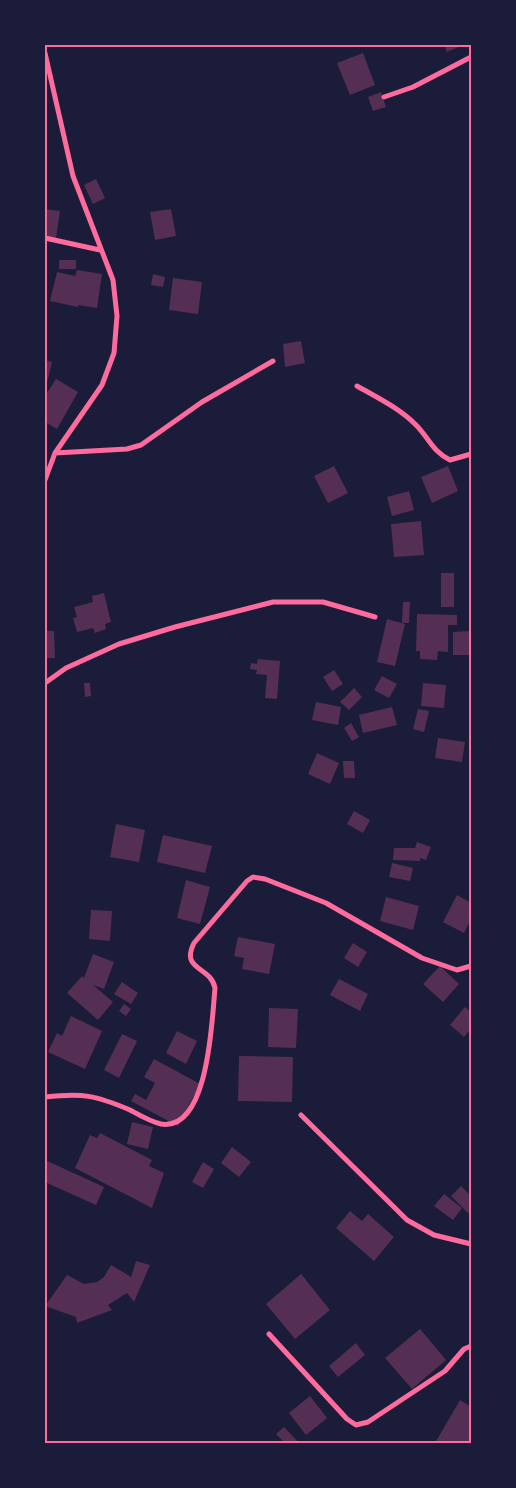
<svg xmlns="http://www.w3.org/2000/svg" width="516" height="1488" font-family="'IBM Plex Sans',sans-serif">
<rect width="100%" height="100%" fill="#1b1b3a"/>
<path fill="#542f53" d="M444 45H463L447 52Z
M363 53 375 85 350 95 337 63Z
M381 92 386 107 373 111 368 97Z
M96 179 105 198 93 204 84 185Z
M45 209 60 211 56 238 45 237Z
M171 209 176 236 155 240 150 212Z
M59 260H76V269H59Z
M77 270 102 274 97 308 78 305V307L50 301 57 272 75 276Z
M153 274 165 277 163 287 151 285Z
M173 278 202 282 198 314 169 310Z
M301 341 305 363 285 367 283 344Z
M45 360 52 362 47 383 45 382Z
M56 379 78 392 57 429 45 422V396Z
M334 466 348 493 328 503 314 476Z
M448 466 458 491 432 503 421 477Z
M409 491 414 510 392 516 387 497Z
M421 521 424 555 394 557 391 524Z
M441 573H454V607H441Z
M104 593 111 622 105 624 106 629 95 633 93 628 77 632 73 618 77 617 74 607 93 602 92 596Z
M403 602H410L409 623H402Z
M417 614 457 615V625H448V652L438 651 437 660 420 659V651H416Z
M387 619 405 624 395 666 377 662Z
M45 631H54L55 658H45Z
M470 631 471 655H453V632Z
M258 659 280 661 277 699 265 698 267 675 256 674 257 670 250 669 251 663 257 664Z
M334 670 343 684 332 691 323 677Z
M382 676 397 684 389 698 374 690Z
M84 683H90L91 696 85 697Z
M423 683 446 685 444 708 421 706Z
M354 688 362 697 349 710 340 702Z
M316 702 341 707 338 725 312 720Z
M392 707 397 725 363 733 359 715Z
M418 709 429 711 424 732 413 729Z
M351 723 359 737 352 741 344 728Z
M438 738 465 742 462 762 435 758Z
M317 753 339 763 330 784 308 774Z
M343 761H354L355 778H344Z
M354 811 370 820 363 833 347 824Z
M116 824 145 830 139 862 110 857Z
M163 835 212 846 205 873 157 862Z
M417 842 431 847 426 860 420 858V861L393 860 394 848H415Z
M392 863 413 868 410 881 389 877Z
M186 880 210 887 200 924 177 918Z
M457 895 471 903V919L464 933 443 922Z
M386 897 419 906 413 930 380 921Z
M91 910 112 911 110 941 89 939Z
M238 937 275 944 269 974 242 969 244 958 234 956Z
M353 943 367 952 358 967 344 958Z
M93 954 114 962 104 989 93 985 113 1002 98 1020 67 993 82 976 84 978Z
M440 966 459 984 443 1002 423 984Z
M339 979 368 994 360 1011 330 995Z
M122 982 138 993 131 1004 114 994Z
M124 1004 131 1009 126 1016 119 1011Z
M465 1007 471 1012V1029L464 1037 450 1025Z
M269 1008 298 1009 296 1048 268 1047Z
M71 1016 102 1031 85 1069 48 1052 57 1033 62 1036Z
M177 1031 197 1041 186 1064 166 1053Z
M122 1034 137 1041 119 1078 104 1070Z
M239 1056 293 1057 292 1102 238 1101Z
M154 1059 200 1084 178 1126 131 1101 135 1094 146 1100 155 1083 144 1077Z
M132 1122 153 1127 148 1149 127 1144Z
M100 1133 152 1160 149 1166 164 1173 152 1208 75 1168 90 1135 97 1138Z
M232 1147 251 1162 239 1177 221 1163Z
M45 1160 104 1187 96 1205 45 1182Z
M203 1162 214 1169 203 1188 192 1182Z
M461 1186 471 1196V1211L468 1213 451 1196Z
M444 1194 462 1208 453 1220 434 1206Z
M350 1211 362 1221 368 1214 394 1237 374 1261 336 1228Z
M136 1261 150 1265 134 1302 127 1293 108 1305 112 1310 77 1323 76 1317 45 1306 67 1275 84 1284 97 1282 104 1277 111 1265 131 1277Z
M301 1274 330 1310 295 1339 266 1304Z
M420 1329 446 1360 412 1389 385 1358Z
M356 1343 365 1355 338 1377 329 1366Z
M310 1396 327 1418 306 1435 289 1413Z
M460 1400 471 1407V1443H435Z
M284 1427 299 1443H285L276 1434Z"/>
<g fill="none" stroke-linecap="round" stroke-linejoin="round">
<path stroke="#ff6b9d" stroke-width="5" d="M45 53 73 176 113 280 117 316 114 353 102 385 55 453 45 480
M384 97 413 87 471 57
M45 238 100 250
M357 386C378 398 399 408 416 425 429 438 432 451 450 460L471 454
M55 453 127 449 141 445 202 402 273 361
M45 683 66 668 119 644 175 627 273 602H323L375 617
M45 1097C83 1093 95 1095 130 1110 139 1115 151 1122 161 1124 209 1132 212 1018 215 988 211 966 180 971 194 943L247 881 253 877 265 879 326 903 422 958 457 970 471 966
M301 1115 407 1220 434 1235 471 1244
M269 1334 347 1419 356 1425 368 1422 445 1371 464 1349 471 1346"/>
</g>
<rect width="516" height="1488" fill="none" stroke="#1b1b3a" stroke-width="92"/>
<rect x="46" y="46" width="424" height="1396" fill="none" stroke="#ff6b9d" stroke-width="2"/>
</svg>
